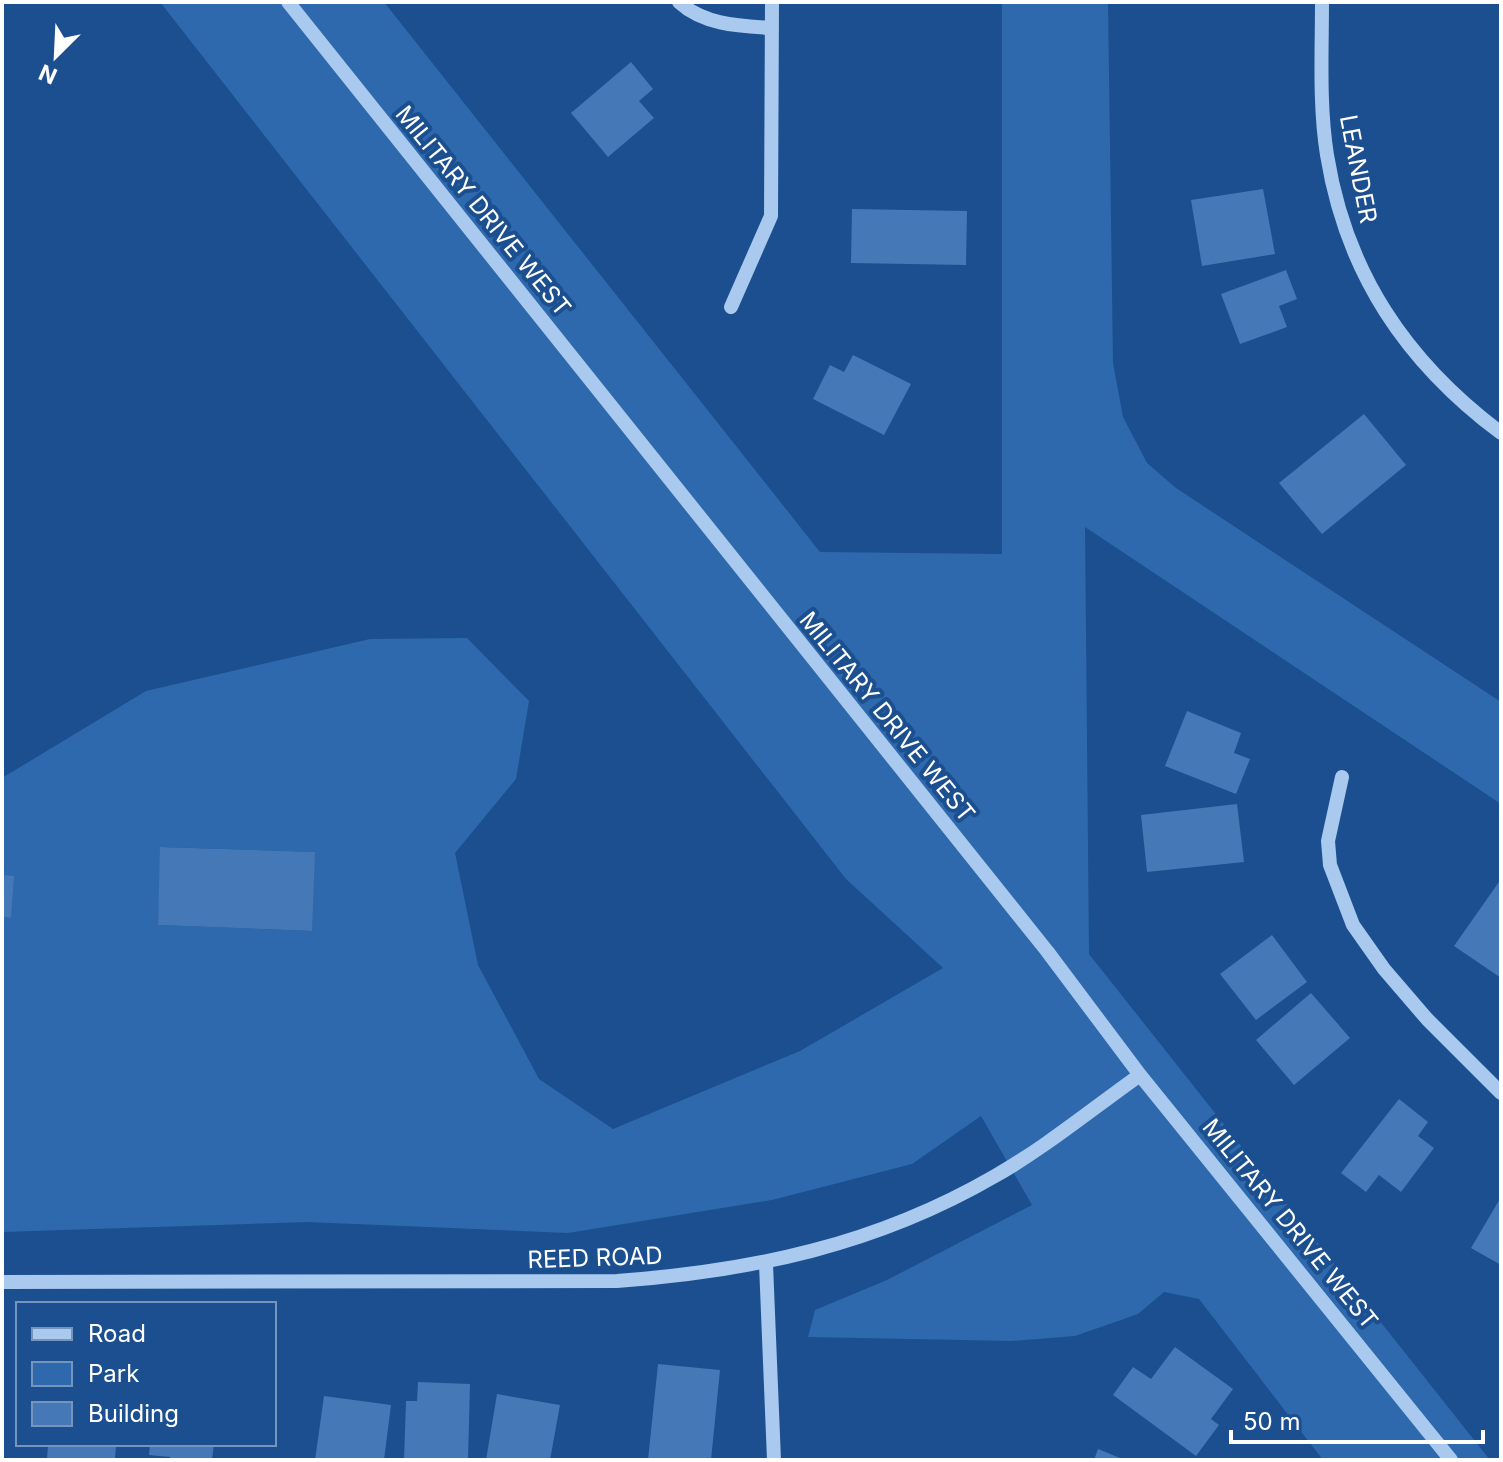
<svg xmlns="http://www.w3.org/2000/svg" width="1503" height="1462" font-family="Inter,sans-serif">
<rect width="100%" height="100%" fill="#1b4f8f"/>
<path fill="#2e69ad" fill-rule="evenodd" d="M160 2H384L820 552 1002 554V2H1108L1113 363 1123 417 1147 463 1176 488 1501 702V804L1085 527 1089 954 1490 1460H1323L1199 1299 1164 1292 1138 1314 1075 1336 1012 1341 808 1337 815 1310 887 1280 1032 1205 981 1116 912 1164 772 1200 568 1233 307 1222 2 1232V917L11 918 2 875V778L146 691 370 639 467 638 529 701 516 779 455 853 478 965 539 1079 613 1129 800 1051 943 968 846 879ZM161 847 314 852 311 931 158 925Z"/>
<path fill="#4478b7" d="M631 62 653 89 639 101 654 118 608 157 571 113Z
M1263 189 1275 254 1202 266 1191 200Z
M852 209 967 211 966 265 851 263Z
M1286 270 1297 299 1279 306 1287 327 1240 344 1221 294Z
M853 355 911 384 884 435 813 399 830 365 844 372Z
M1364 414 1406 465 1322 534 1279 483Z
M1187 711 1241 733 1234 753 1250 759 1236 794 1165 766Z
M1237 804 1244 862 1147 872 1141 815Z
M160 847 315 852 312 931 158 925Z
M2 875 14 876 11 918 2 917Z
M1501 879V978L1454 946Z
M1272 935 1307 982 1256 1020 1220 974Z
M1311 993 1350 1038 1294 1085 1256 1040Z
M1399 1099 1428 1122 1418 1136 1434 1148 1401 1192 1379 1175 1366 1192 1341 1173Z
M1501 1197V1265L1471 1248Z
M1175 1347 1233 1389 1211 1419 1219 1425 1196 1456 1113 1395 1133 1367 1151 1379Z
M658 1364 720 1370 711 1460H648Z
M418 1382 470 1384 468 1460H404L406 1401H417Z
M497 1394 560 1405 550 1460H486Z
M324 1396 391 1405 384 1460H315Z
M48 1444H116L115 1460H47Z
M150 1444H214L212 1460H170V1457L149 1455Z
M1098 1449 1125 1460H1094Z"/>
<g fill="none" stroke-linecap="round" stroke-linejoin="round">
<path stroke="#a9c9ee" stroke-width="14" d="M288 2 1047 951 1140 1075 1451 1460
M679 2C704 25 740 26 772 28
M1322 2C1322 52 1319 105 1327 155 1346 273 1406 362 1501 433
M731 307 771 216 772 2
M1342 777 1328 841 1330 865 1353 925 1384 969 1427 1019 1501 1093
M766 1264 774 1460
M2 1282 617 1281C753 1271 876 1245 995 1176 1046 1147 1092 1109 1140 1075"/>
</g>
<g text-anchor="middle" stroke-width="8" stroke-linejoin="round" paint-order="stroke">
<g font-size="24" fill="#fff" stroke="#1b4f8f">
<text transform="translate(1358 169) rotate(79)" y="8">LEANDER</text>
<text transform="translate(483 211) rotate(51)" y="8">MILITARY DRIVE WEST</text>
<text transform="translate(887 717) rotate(51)" y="8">MILITARY DRIVE WEST</text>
<text transform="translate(1290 1224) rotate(51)" y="8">MILITARY DRIVE WEST</text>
<text transform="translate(595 1258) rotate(-2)" y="8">REED ROAD</text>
</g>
</g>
<rect width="1503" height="1462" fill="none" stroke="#ffffff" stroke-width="8"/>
<rect x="16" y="1302" width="260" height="144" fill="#1b4f8f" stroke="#7695bc" stroke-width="2"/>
<rect x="32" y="1328" width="40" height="12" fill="#a9c9ee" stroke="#7695bc" stroke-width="2"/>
<text x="88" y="1342" font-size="24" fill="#ffffff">Road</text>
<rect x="32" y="1362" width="40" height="24" fill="#2e69ad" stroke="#7695bc" stroke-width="2"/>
<text x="88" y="1382" font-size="24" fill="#ffffff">Park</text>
<rect x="32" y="1402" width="40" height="24" fill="#4478b7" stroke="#7695bc" stroke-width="2"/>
<text x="88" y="1422" font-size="24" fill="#ffffff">Building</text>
<g transform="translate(56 56) rotate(204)" stroke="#1b4f8f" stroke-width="6" paint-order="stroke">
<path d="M0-6L14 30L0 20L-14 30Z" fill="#ffffff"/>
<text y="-12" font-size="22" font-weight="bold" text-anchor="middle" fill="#ffffff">N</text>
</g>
<path d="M1231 1430v12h252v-12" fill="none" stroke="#ffffff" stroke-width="4"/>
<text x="1243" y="1430" font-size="24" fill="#ffffff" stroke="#1b4f8f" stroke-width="6" paint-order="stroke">50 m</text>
</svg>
